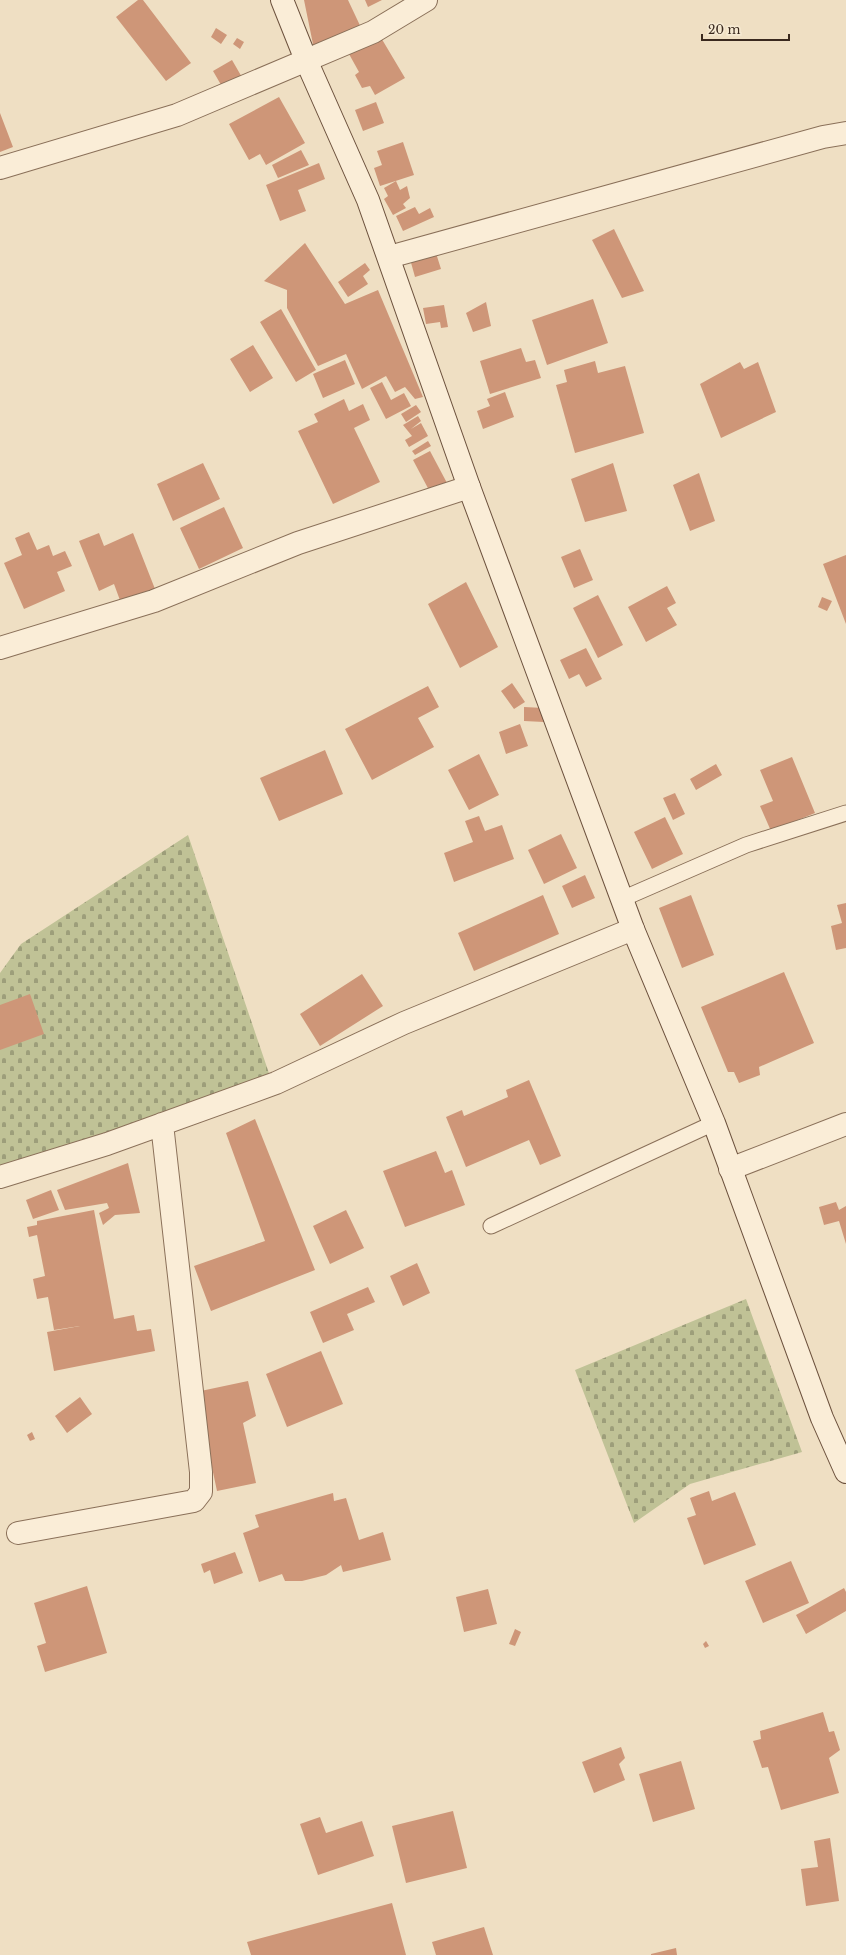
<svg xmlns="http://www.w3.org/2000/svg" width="846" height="1955" font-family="'Libre Baskerville',serif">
<defs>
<pattern id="cemetery-stones" width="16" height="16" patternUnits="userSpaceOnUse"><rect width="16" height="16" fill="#c0c296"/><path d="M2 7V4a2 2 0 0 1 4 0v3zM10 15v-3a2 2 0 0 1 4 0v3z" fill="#9d9e7a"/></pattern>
</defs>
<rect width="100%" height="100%" fill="#efdfc3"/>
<path fill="url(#cemetery-stones)" d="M188 835 274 1088 0 1185V973L21 944Z
M746 1299 802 1452 690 1484 634 1523 575 1370Z"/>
<path fill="#ce9678" d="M138 0H143L191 63 166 81 116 17Z
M304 0H348L364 34 315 54Z
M365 0H382L368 7Z
M216 28 227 35 221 44 211 37Z
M380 36 405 78 375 95 370 86 362 88 355 75 359 72 349 54Z
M237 38 244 42 240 49 233 44Z
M232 60 243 79 224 90 213 71Z
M279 97 305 143 266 165 260 154 249 160 229 124Z
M376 102 384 123 363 131 355 110Z
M0 113 13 147 0 152Z
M403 142 414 175 380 186 374 168 382 165 377 151Z
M301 150 309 165 278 178 272 165Z
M319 163 325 179 298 190 306 211 280 221 266 185Z
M396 181 400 190 407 186 410 198 403 204 406 208 393 215 384 199 388 196 384 188Z
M415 207 419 214 430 208 434 217 403 231 396 216Z
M614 229 644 291 622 298 592 240Z
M305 243 345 304 378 290 423 397 415 399 405 387 395 392 386 376 362 389 346 354 318 366 287 308V290L264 281Z
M435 250 441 269 415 277 410 259Z
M365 263 370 270 363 276 368 284 348 297 338 282Z
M593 299 608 343 547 365 532 320Z
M486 302 491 326 473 332 466 313Z
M444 305 448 327 441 328 440 322 426 324 423 308Z
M281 309 316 370 296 382 260 322Z
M253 345 273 378 250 392 230 359Z
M521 348 526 362 535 360 541 378 490 394 480 361Z
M345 360 355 384 323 398 313 374Z
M595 361 598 373 625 366 644 433 575 453 556 385 567 382 564 370Z
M740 362 744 369 758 362 776 412 721 438 700 384Z
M382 382 391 400 404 393 411 406 386 419 370 388Z
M505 392 514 417 483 429 477 411 490 406 487 399Z
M344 399 349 411 363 404 370 420 354 428 380 482 333 504 298 431 318 422 314 414Z
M416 405 421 412 406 422 401 414Z
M418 416 421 421 411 429 421 423 428 436 409 447 405 440 412 436 403 425Z
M428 441 431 446 415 455 412 451Z
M430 451 447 483 430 492 413 460Z
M203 463 220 499 173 521 157 484Z
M613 463 627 511 585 522 571 479Z
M699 473 715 521 690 531 673 485Z
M224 507 243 548 199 569 180 528Z
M29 532 37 550 49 545 53 556 65 551 72 566 57 572 65 591 24 609 4 563 22 555 15 538Z
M99 533 104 546 133 533 155 589 121 603 114 584 99 591 79 541Z
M580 549 593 580 574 588 561 557Z
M846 555V624L823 564Z
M466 582 498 647 460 668 428 604Z
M667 586 676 603 667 608 677 625 646 642 628 607Z
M598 595 623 645 598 658 573 608Z
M822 597 832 601 827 611 818 607Z
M586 648 602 679 586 687 579 674 569 679 560 660Z
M512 683 525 702 514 709 501 691Z
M428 686 439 707 418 718 434 747 372 780 345 729Z
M524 707 544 708V722L524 721Z
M520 724 528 746 506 754 499 732Z
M325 750 343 794 279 821 260 778Z
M479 754 499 795 469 810 448 770Z
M792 757 815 813 771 831 760 806 773 801 760 770Z
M716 764 722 775 696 790 690 779Z
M675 793 685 814 673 820 663 798Z
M479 816 485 831 502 825 514 859 454 882 444 853 473 842 465 821Z
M665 817 683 854 652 869 634 832Z
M561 834 577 868 544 884 528 850Z
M585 875 595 898 572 908 562 886Z
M543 895 559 934 474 971 458 933Z
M691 895 714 955 682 968 659 908Z
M846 903V948L836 950 831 926 842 923 837 905Z
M784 972 814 1043 759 1067 760 1075 739 1083 734 1072H728L701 1007Z
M362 974 383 1006 320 1046 300 1014Z
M30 994 44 1034 0 1050V1005Z
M529 1080 561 1156 540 1165 529 1140 466 1167 446 1117 462 1110 464 1116 508 1097 506 1090Z
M255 1119 315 1270 211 1311 194 1266 265 1241 226 1133Z
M436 1151 445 1173 452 1170 465 1205 405 1227 383 1171Z
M128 1163 140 1213 115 1215 103 1225 99 1213 109 1208 107 1203 65 1210 57 1190Z
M51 1190 59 1210 33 1219 26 1200Z
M836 1202 839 1210 846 1206V1244L839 1221 824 1225 819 1207Z
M94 1210 114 1319 134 1315 137 1331 151 1329 155 1351 54 1371 47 1332 80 1326 54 1330 48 1297 37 1299 33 1279 45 1276 37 1235 29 1237 27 1227 37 1225V1221Z
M346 1210 364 1248 330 1264 313 1226Z
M417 1263 430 1293 403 1306 390 1276Z
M368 1287 375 1302 347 1314 354 1330 323 1343 310 1312Z
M321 1351 343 1404 287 1427 266 1374Z
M248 1381 256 1416 243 1423 256 1483 217 1491 196 1392Z
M80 1397 92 1414 67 1433 55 1416Z
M32 1432 35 1439 30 1441 27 1435Z
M709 1491 712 1501 735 1492 756 1545 704 1565 687 1518 696 1515 690 1498Z
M333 1493 334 1501 346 1498 359 1540 383 1532 391 1560 343 1572 341 1565 326 1575 302 1581H285L282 1574 259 1582 243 1533 259 1527 255 1515Z
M235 1552 243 1573 214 1584 210 1570 204 1573 201 1564Z
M791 1561 809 1603 763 1623 745 1581Z
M87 1586 107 1653 45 1672 37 1646 46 1643 34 1603Z
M844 1588 846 1592V1611L806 1634 796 1615Z
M488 1589 497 1624 464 1632 456 1597Z
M515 1629 521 1632 515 1646 509 1644Z
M706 1641 709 1646 705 1648 703 1644Z
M823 1712 829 1732 834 1731 840 1750 829 1758 839 1793 781 1810 768 1767 762 1768 753 1741 761 1739 760 1731Z
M621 1747 625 1758 619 1764 625 1780 594 1793 582 1762Z
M681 1761 695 1809 653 1822 639 1774Z
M453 1811 467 1868 406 1883 392 1826Z
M320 1817 326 1833 362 1821 374 1856 318 1875 300 1824Z
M830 1838 839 1901 806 1906 801 1869 818 1867 814 1841Z
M392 1903 406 1955H251L247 1942Z
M484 1927 493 1955H436L432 1942Z
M676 1948 677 1955H651V1954Z"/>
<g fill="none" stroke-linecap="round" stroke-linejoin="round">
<defs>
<path id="lane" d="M622 899 746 845 846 813
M491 1226 714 1123"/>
<path id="street" d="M0 168 177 115 373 32 426 0
M389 257 823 137 846 133
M0 648 154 601 298 543 469 487
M730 1169 846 1124
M0 1177 107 1144 276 1083 404 1023 633 929
M18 1533 194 1501 201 1492V1472L162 1124"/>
<path id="secondary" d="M282 0 306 60 368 200 469 487 633 929 714 1123 822 1418 846 1472"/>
</defs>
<use href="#lane" stroke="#8a7059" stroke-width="17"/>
<use href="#street" stroke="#8a7059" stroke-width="24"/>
<use href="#secondary" stroke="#6c513d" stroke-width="24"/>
<use href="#lane" stroke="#faedd7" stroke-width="15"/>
<use href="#street" stroke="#faedd7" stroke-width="22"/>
<use href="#secondary" stroke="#faedd7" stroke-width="22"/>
</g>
<path d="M702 34v6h87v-6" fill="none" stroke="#3a291e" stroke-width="2"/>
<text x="708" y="34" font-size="12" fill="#3a291e" stroke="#f6ead3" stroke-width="3" paint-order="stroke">20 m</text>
</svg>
